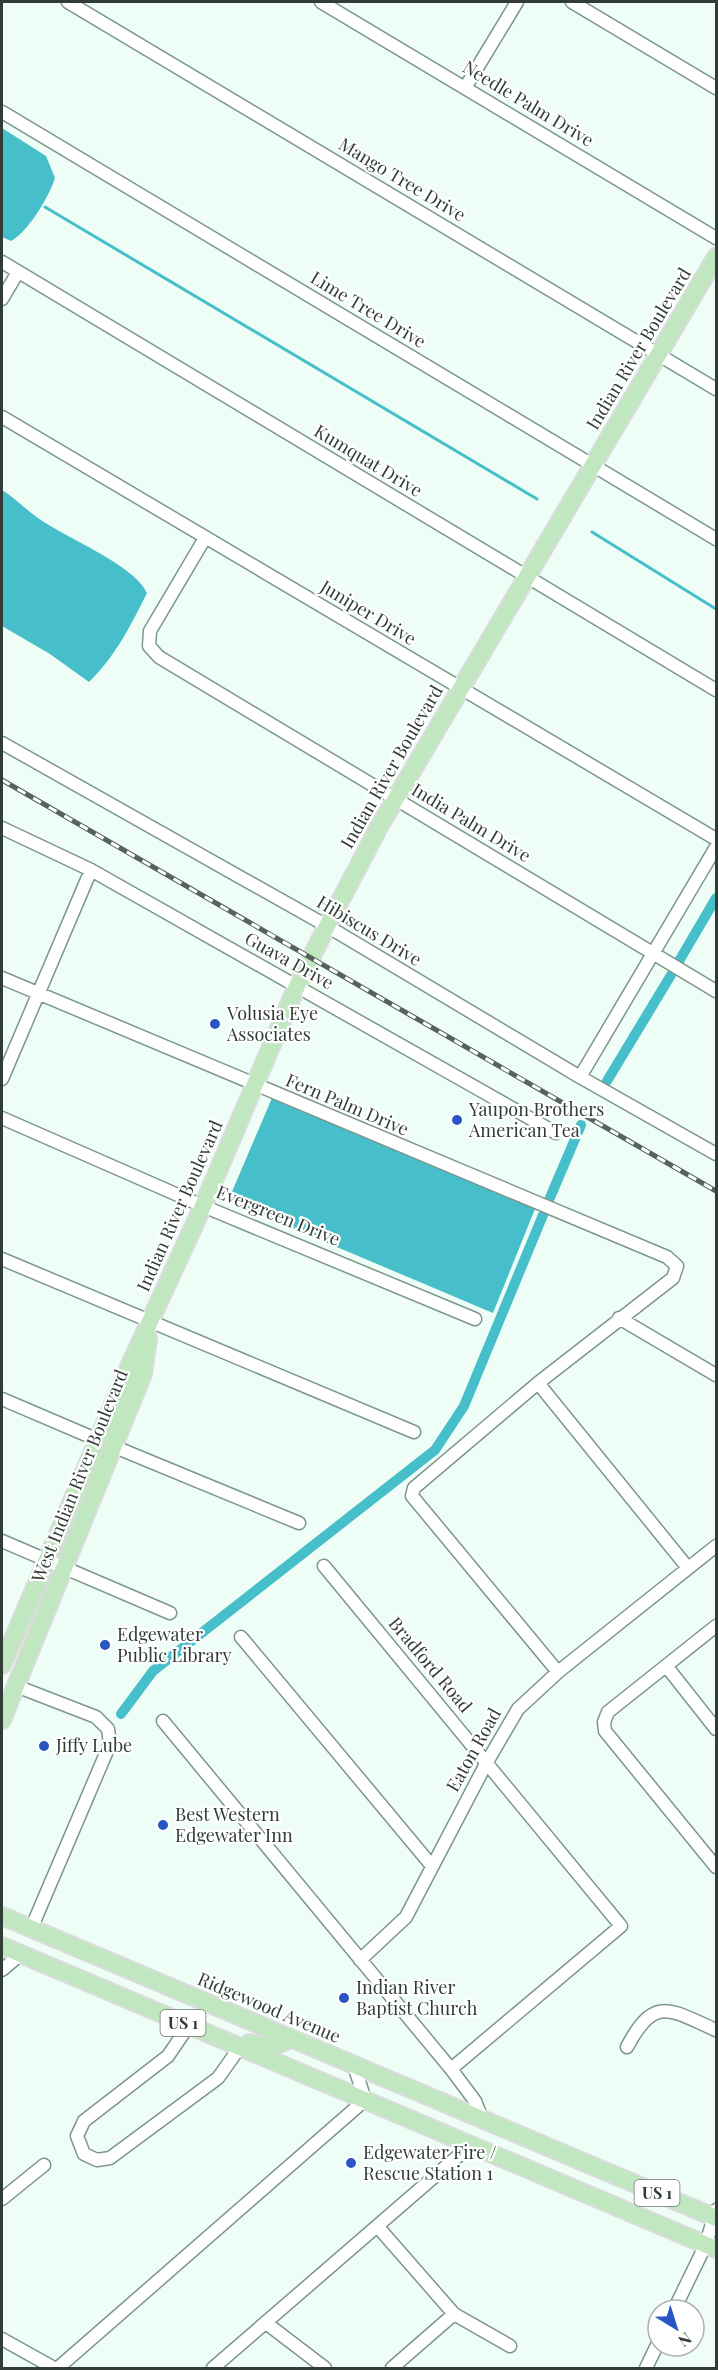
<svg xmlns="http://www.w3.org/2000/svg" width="718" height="2370" font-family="'Playfair Display',serif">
<rect width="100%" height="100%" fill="#eefef6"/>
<path fill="#46bfcb" d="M2 128 46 156 55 178C49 197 28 232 11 241L2 237Z
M2 490C15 498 25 509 38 518 64 537 135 565 147 593 131 625 115 657 89 682L50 654 2 626Z
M272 1098 535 1209 493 1313 228 1201Z"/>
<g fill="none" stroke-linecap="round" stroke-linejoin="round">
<path stroke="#46bfcb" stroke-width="3" d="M45 207 537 499
M592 532 716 609"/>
<path stroke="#46bfcb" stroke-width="10" d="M679 961 716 898
M607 1081 671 975
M549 1200 581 1125
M121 1714 153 1671 435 1450 464 1406 543 1215"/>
<defs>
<path id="minor" d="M68 2 716 389
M321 2 716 238
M572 2 716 88
M465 88 517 2
M2 112 716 539
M2 262 716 690
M2 299 18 272
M2 417 716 839
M205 538 150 631 149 646 159 657 716 991
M2 743 327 926 580 1077 716 1154
M2 828 91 870 556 1133
M2 978 667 1257 677 1266 673 1278 538 1383 414 1488 412 1496 558 1672
M580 1077 716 847
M2 1079 91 870
M2 1118 203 1206 475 1319
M2 1259 414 1432
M619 1318 716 1375
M538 1383 688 1568
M2 1399 98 1440
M115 1447 299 1523
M2 1541 170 1613
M324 1566 621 1926 451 2069
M716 1626 608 1712 604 1722 605 1731 716 1867
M241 1637 432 1866
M667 1667 716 1729
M16 1686 96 1717 108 1729 110 1744 31 1929
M163 1721 451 2069 475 2101 482 2119
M360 1960 406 1917 487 1762 518 1709 558 1672 716 1546
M2 1970 21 1954
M189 2025 168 2056 84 2121 77 2136 84 2154 97 2160 110 2158 218 2078 240 2047
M627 2047C655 1994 670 2010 716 2030
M2 2199 44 2165
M378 2227 454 2314 510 2346
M674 2310 706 2244 716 2210
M266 2323 325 2368
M2 2339 54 2368
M58 2368 365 2100 354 2065
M213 2368 472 2144
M392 2368 454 2314
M646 2368 658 2343"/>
<path id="major" d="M2 1665 129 1367 203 1206 297 986 327 926 379 827 716 257
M2 1720 143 1374 148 1338
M2 1916 716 2218
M2 1946 716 2249
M249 2043C266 2047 276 2048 291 2038"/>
</defs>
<use href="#minor" stroke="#7d968a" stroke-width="15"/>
<use href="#major" stroke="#dadcdb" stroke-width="20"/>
<use href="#minor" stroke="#fff" stroke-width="12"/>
<use href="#major" stroke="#c1e7c0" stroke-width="16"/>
<defs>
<path id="rail" d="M2 780 716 1191"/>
</defs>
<use href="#rail" stroke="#56625c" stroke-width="5"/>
<use href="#rail" stroke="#fff" stroke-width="3" stroke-dasharray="9" stroke-linecap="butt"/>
</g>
<g fill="#2a55c4" stroke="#fff" stroke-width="2">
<circle cx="215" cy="1024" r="6"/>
<circle cx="457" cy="1120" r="6"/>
<circle cx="105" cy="1645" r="6"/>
<circle cx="44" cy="1746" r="6"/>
<circle cx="163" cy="1825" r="6"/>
<circle cx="344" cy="1998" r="6"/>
<circle cx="351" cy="2163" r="6"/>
</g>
<g text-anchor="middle" stroke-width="4.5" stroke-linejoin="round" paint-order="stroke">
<g fill="#fff" stroke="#6f7672" stroke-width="1.5">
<rect x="160.5" y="2010" width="45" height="26" rx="4.5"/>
<rect x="634.5" y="2180" width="45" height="26" rx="4.5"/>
</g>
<g font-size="16" font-weight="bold" fill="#313c36">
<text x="183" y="2029">US 1</text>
<text x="657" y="2199">US 1</text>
</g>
<g font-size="18" fill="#313c36" stroke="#fff">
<text transform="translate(528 104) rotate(31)" y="6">Needle Palm Drive</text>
<text transform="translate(402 180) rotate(31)" y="6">Mango Tree Drive</text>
<text transform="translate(368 310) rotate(31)" y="6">Lime Tree Drive</text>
<text transform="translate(639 349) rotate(-59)" y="6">Indian River Boulevard</text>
<text transform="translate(368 461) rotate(31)" y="6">Kumquat Drive</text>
<text transform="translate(368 613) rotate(31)" y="6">Juniper Drive</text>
<text transform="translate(392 767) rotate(-60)" y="6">Indian River Boulevard</text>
<text transform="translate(471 823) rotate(31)" y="6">India Palm Drive</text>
<text transform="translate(369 931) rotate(31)" y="6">Hibiscus Drive</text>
<text transform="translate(289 961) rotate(29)" y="6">Guava Drive</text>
<text transform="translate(347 1105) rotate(23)" y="6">Fern Palm Drive</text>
<text transform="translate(180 1206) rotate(-66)" y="6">Indian River Boulevard</text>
<text transform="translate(278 1216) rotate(22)" y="6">Evergreen Drive</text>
<text transform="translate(80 1476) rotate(-68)" y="6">West Indian River Boulevard</text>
<text transform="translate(430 1665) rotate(50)" y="6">Bradford Road</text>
<text transform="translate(474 1750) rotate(-61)" y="6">Eaton Road</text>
<text transform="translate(269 2008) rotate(23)" y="6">Ridgewood Avenue</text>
</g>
<g font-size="18" fill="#313c36" stroke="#fff" text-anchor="start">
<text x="227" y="1020">Volusia Eye<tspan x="227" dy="21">Associates</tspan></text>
<text x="469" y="1116">Yaupon Brothers<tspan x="469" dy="21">American Tea</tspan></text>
<text x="117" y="1641">Edgewater<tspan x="117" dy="21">Public Library</tspan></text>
<text x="56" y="1752">Jiffy Lube</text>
<text x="175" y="1821">Best Western<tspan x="175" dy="21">Edgewater Inn</tspan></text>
<text x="356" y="1994">Indian River<tspan x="356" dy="21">Baptist Church</tspan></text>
<text x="363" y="2159">Edgewater Fire /<tspan x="363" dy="21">Rescue Station 1</tspan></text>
</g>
</g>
<rect width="718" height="2370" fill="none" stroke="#313c36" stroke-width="6"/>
<g transform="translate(676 2328) rotate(142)"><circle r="28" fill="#ffffff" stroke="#adb1af" stroke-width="1.5"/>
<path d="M0-4.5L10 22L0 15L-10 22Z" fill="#2a55c4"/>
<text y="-9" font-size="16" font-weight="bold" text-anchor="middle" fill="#313c36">N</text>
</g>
</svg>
